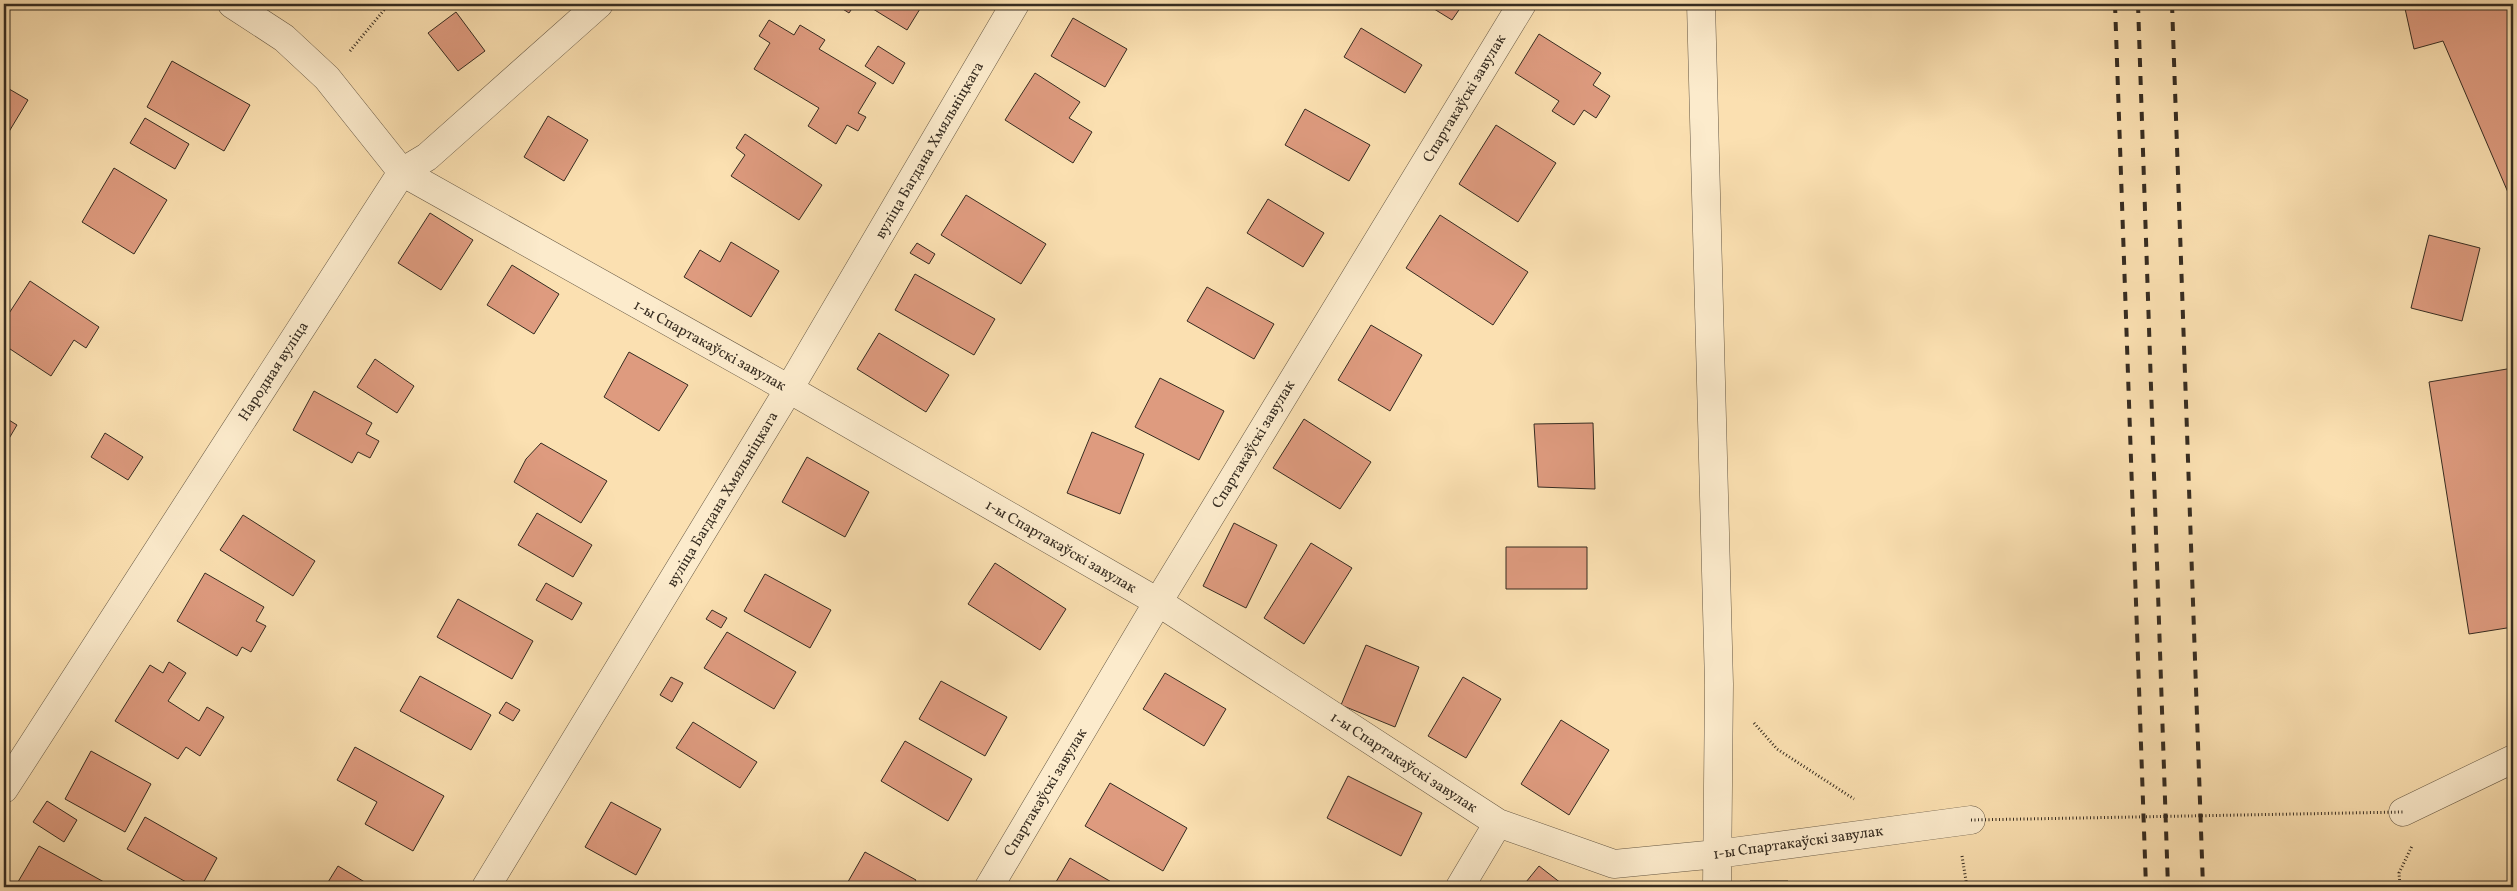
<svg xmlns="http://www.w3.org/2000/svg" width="2517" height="891" font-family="Vollkorn,serif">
<rect width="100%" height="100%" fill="#fbe0b1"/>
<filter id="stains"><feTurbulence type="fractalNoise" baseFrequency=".004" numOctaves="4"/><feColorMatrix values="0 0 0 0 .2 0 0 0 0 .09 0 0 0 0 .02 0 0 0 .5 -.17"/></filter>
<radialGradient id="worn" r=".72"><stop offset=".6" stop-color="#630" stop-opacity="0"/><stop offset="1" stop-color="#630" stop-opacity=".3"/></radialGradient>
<path fill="#de9b7f" stroke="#362c21" d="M835 4H855L849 13Z
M865 4H923L907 30Z
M1426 4H1463L1452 20Z
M2404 4H2513V204L2443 41 2414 49Z
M456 12 485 51 458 71 428 33Z
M1073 18 1127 49 1105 87 1051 56Z
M769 20 794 35 800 25 825 40 819 49 876 83 858 113 866 117 858 131 847 125 836 144 808 126 819 108 754 69 770 43 759 36Z
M1361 28 1422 65 1405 93 1344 57Z
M1539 34 1601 73 1593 85 1610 96 1596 118 1584 110 1574 125 1552 111 1559 101 1515 73Z
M878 46 905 63 893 84 865 66Z
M172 61 250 105 224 151 147 107Z
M1035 73 1080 102 1069 118 1092 132 1073 163 1005 120Z
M4 86 28 100 4 140Z
M1305 109 1370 145 1349 181 1285 145Z
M548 116 588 140 564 181 524 157Z
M145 118 189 144 175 169 130 143Z
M1496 125 1556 163 1518 222 1459 184Z
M745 134 822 185 799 220 731 176 745 155 736 148Z
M114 168 167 200 134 254 82 222Z
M966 195 1046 244 1021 284 941 235Z
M1268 199 1324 233 1303 267 1247 233Z
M430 213 473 240 441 290 398 263Z
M1440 215 1528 272 1493 325 1406 268Z
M2429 235 2480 248 2462 321 2411 308Z
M731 242 779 271 751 317 684 277 700 250 720 262Z
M917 243 935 254 929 264 910 253Z
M512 265 559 294 534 334 487 305Z
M915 274 995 319 974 355 895 310Z
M30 281 99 327 86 348 74 340 51 376 4 345V321Z
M1207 287 1274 324 1254 359 1187 321Z
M1371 325 1422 355 1390 411 1338 380Z
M879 333 949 375 926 412 857 369Z
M629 352 688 385 659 431 604 397Z
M375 359 414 386 397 413 357 387Z
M2513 368V627L2469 634 2429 382Z
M1160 378 1224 411 1199 460 1135 427Z
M314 391 372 423 366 434 379 441 370 458 358 452 352 463 293 430Z
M4 417 17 425 4 447Z
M1304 419 1371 462 1340 509 1273 468Z
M1593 423 1595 489 1538 487 1534 424Z
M1092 432 1144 454 1120 514 1067 493Z
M105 433 143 457 128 480 91 457Z
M541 443 607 481 581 523 514 482 526 459Z
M807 457 869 492 845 537 782 502Z
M537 513 592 545 573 577 518 545Z
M243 515 315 561 293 596 220 550Z
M1234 523 1277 545 1246 608 1203 586Z
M1311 543 1352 568 1304 644 1264 618Z
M1506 547H1587V589H1506Z
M995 563 1066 609 1040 650 968 604Z
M205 573 264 607 256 621 266 626 251 652 242 647 237 656 177 621Z
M765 574 831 610 810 648 744 611Z
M546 583 582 603 572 620 536 600Z
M458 599 533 641 512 679 437 637Z
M712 610 727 618 721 628 706 619Z
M727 632 796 672 774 709 704 668Z
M1366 645 1419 667 1395 727 1341 705Z
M169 662 186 673 168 701 199 721 207 707 224 717 200 756 186 747 178 759 115 721 150 665 163 673Z
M1165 673 1226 709 1204 746 1143 709Z
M420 676 491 715 471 750 400 711Z
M671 677 683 683 672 702 660 695Z
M1463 677 1501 699 1466 758 1428 736Z
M941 681 1007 717 985 756 919 719Z
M506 702 520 710 513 721 499 713Z
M1561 720 1609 750 1569 815 1521 784Z
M693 722 757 762 740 788 676 748Z
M905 741 972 779 948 821 881 781Z
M355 747 444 796 413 851 365 824 377 802 337 780Z
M91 751 151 784 125 832 65 799Z
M1348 776 1422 813 1401 856 1327 818Z
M1110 783 1187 828 1163 871 1085 826Z
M47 801 77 820 64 842 33 822Z
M611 802 661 829 636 875 585 847Z
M145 817 217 858 201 887H195L127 849Z
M39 846 113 887H15Z
M865 852 916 880 912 887H845Z
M1070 858 1120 887H1053Z
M338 866 373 887H325Z
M1539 866 1566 887H1522Z
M1750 881H1788V887H1750Z
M1828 883 1857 885 1856 887H1828Z"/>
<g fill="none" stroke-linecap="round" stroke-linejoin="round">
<defs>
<path id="minor" d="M232 4 284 38 327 78 402 172 789 389 1158 602 1498 823 1614 864 1717 854 1971 820
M1701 4 1719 684 1717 887
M4 789 402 172 427 157 599 4
M2403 812 2513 759
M486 887 789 389 1015 4
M989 887 1158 602 1522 4
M1460 887 1498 823"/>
</defs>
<use href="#minor" stroke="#675945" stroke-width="29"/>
<path stroke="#362c21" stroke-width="3" stroke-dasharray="1 2.5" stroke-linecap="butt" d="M350 51 389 4
M1754 723 1777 749 1854 799
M1962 856 1967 887
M2400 887 2399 873 2412 846"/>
<use href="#minor" stroke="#fcebcc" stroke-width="28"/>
<path stroke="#362c21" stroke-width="4" stroke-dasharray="9 9" stroke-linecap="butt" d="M2115 4 2146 887
M2138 4 2168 887
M2172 4 2203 887"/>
<path stroke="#362c21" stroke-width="3" stroke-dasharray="1 2.5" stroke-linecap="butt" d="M1971 820 2403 812"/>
</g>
<g text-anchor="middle" stroke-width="4" stroke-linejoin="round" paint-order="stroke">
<g font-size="15" fill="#362c21" stroke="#fcebcc">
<text transform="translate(1464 98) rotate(-59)" y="5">Спартакаўскі завулак</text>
<text transform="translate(929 150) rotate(-60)" y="5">вуліца Багдана Хмяльніцкага</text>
<text transform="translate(710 345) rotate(29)" y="5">1-ы Спартакаўскі завулак</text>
<text transform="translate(273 371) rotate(-57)" y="5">Народная вуліца</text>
<text transform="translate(1253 444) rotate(-59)" y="5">Спартакаўскі завулак</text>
<text transform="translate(722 499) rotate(-59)" y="5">вуліца Багдана Хмяльніцкага</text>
<text transform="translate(1061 546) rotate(30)" y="5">1-ы Спартакаўскі завулак</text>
<text transform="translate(1404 762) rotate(33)" y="5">1-ы Спартакаўскі завулак</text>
<text transform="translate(1045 792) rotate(-59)" y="5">Спартакаўскі завулак</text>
<text transform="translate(1798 842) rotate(-8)" y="5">1-ы Спартакаўскі завулак</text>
</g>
</g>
<rect width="2517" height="891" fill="none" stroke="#fbe0b1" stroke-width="20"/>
<rect x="5" y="5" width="2507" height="881" fill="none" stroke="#362c21" stroke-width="2.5"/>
<rect x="10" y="10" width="2497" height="871" fill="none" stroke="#362c21"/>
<rect width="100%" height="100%" filter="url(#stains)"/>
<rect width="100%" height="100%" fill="url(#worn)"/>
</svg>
